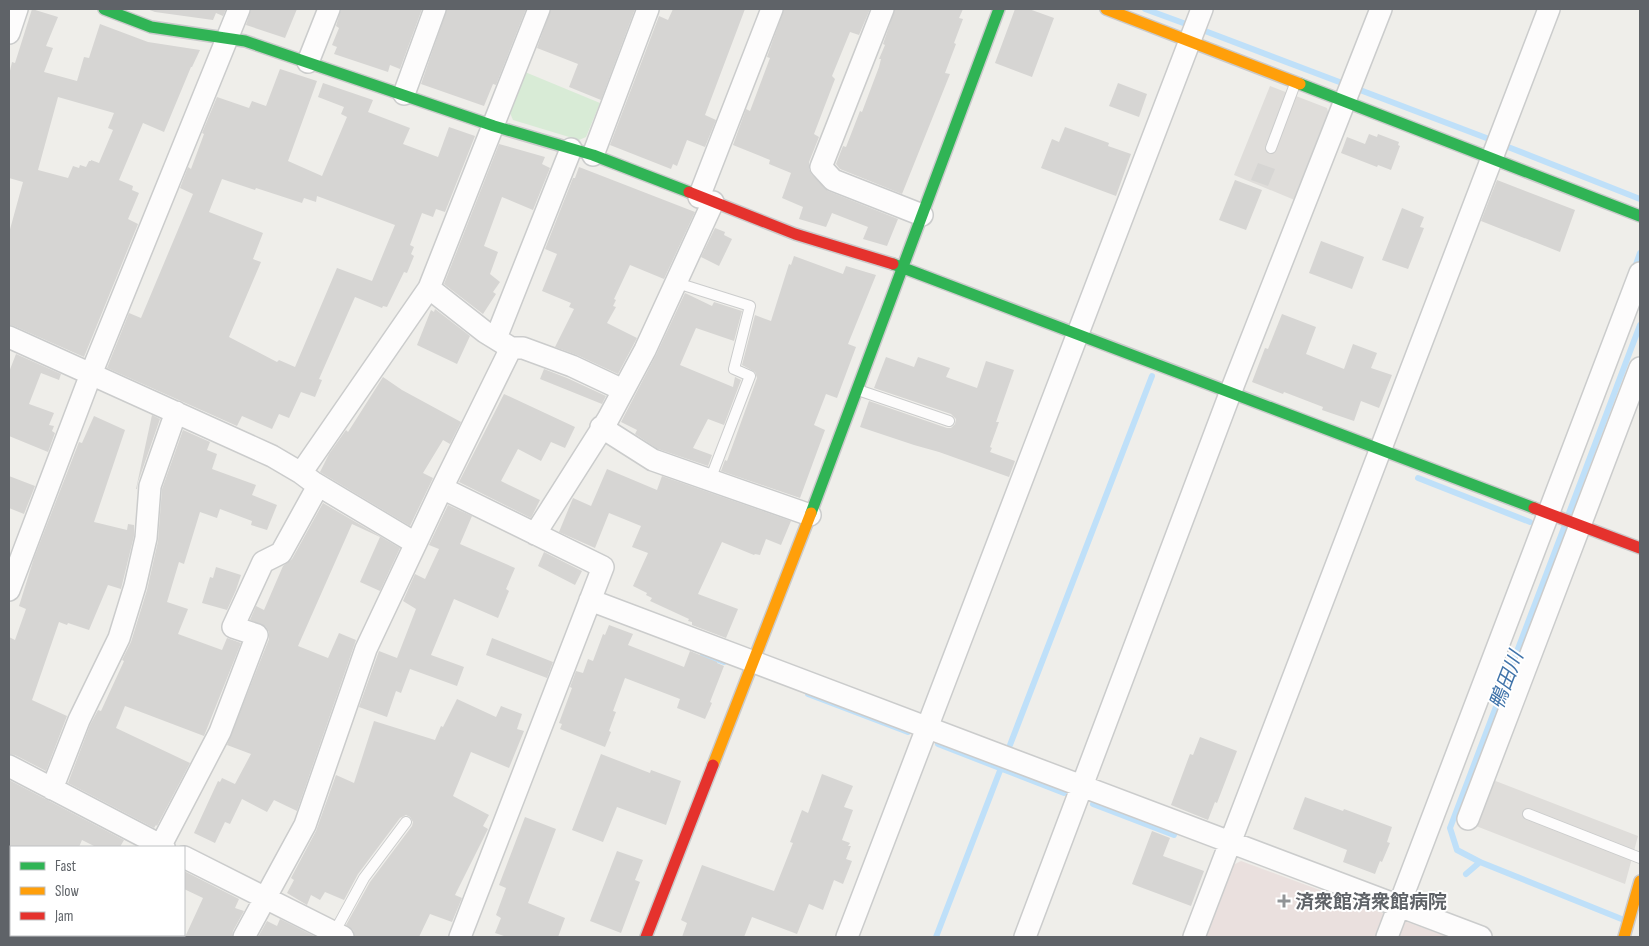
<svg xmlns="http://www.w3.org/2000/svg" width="1649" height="946" font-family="'Sofia Sans Condensed','Noto Sans JP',sans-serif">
<rect width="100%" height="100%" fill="#efeeea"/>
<path fill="#dfddda" d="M1270 86 1327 108 1330 119 1297 201 1234 175Z
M1493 780 1638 836 1625 884 1476 826Z"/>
<path fill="#eae0de" d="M1241 861 1448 937H1204L1233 865Z"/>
<path fill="#d8ebd6" d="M525 72 600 103 586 137 579 140 513 120 510 113Z"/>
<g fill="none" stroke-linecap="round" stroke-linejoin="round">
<path stroke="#bfe0f9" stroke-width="6" d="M1145 9 1186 24
M1205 31 1342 83
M1360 90 1489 139
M1508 147 1640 199
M1634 270 1640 253
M1418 478 1530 522
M1569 513 1640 325
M1565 525 1450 828 1457 850 1480 862 1624 920
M703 654 724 662
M808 694 908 732
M938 744 1064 793
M1010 745 1152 376
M1093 804 1174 835
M1466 874 1480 862
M936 937 1001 768"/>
</g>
<path fill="#d6d5d3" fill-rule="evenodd" d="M32 9 58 17 46 46 53 48 44 72 77 81 84 57 89 58 100 24 148 42 200 50 192 67H191L164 132 143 123 119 180 133 186 132 190 139 193 128 219 138 224 84 357 14 326 9 325V233L23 182 9 178V75L12 62 15 63ZM58 97 114 113 108 128 113 130 99 163 91 160V161H89L86 167 80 165 79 168 73 166 68 178 38 170Z
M147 9H226L223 16 216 13 213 20 155 12Z
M251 9H297L285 38 246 25Z
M341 9H422L400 69 390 65 388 72 334 54 337 47 332 45 339 28 336 26Z
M447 9H526L496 85 493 84 484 106 421 84Z
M551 9H635L601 100 569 87 578 64 537 48Z
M673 9H745L705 115 716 120 705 147 687 140 677 166 673 164 671 169 610 145 659 16 668 20Z
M784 9H870L859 35 850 32 832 76 835 79 814 134 819 137 809 162V169L812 175 828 191 898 219 887 246 863 239 868 227 832 213 826 227 799 219 803 207 782 198 791 173 769 164 770 160 733 145 746 109 750 111 770 58 767 57Z
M895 9H963L959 18 963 19 954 43 956 44 945 73 950 74 902 194 840 169 836 164 843 146 846 147 860 111 862 112 879 67 881 59H879L885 45 883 44Z
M1015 9H1029L1054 18 1032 77 995 63Z
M280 69 317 81 288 161 322 176 347 117 341 114 344 107 318 97 323 83 373 100 368 112 410 128 403 144 438 157 449 127 475 136 445 212 436 209 433 217 422 213 410 245 414 247 411 254 414 256 407 273 404 272 387 307 383 306 382 308 355 297 319 379 322 380 315 397 301 392 289 418 279 414 272 429 242 416 237 426 107 368 129 313 141 318 193 194 180 188 188 167 191 169 204 134 202 133 217 97 249 108 252 101 266 106ZM222 179 255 190 256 188 302 203 304 198 316 202 317 196 395 225 372 281 337 268 295 367 279 360 277 362 229 337 261 262 253 259 263 233 209 212Z
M1118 83 1147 94 1139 117 1109 106Z
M1065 127 1109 143 1108 146 1131 154 1116 196 1041 168 1052 139 1059 142Z
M1369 134 1377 137 1378 134 1399 142 1398 145 1400 146 1391 170 1378 165 1377 167 1341 153 1347 137 1365 144Z
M499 144 545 157 542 164 550 168 533 210 502 197 484 246 498 252 490 274 500 282 493 292 496 294 483 314 444 284Z
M1258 163 1275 169 1268 186 1251 180Z
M579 167 695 212 664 279 630 265 614 299 616 300 613 306 616 307 607 323 637 338 618 374 577 355 555 347 574 309 569 307 571 303 542 291 557 254 545 249 573 178H575Z
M1235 180 1262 190 1246 230 1219 220Z
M1497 180 1575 210 1560 252 1481 221Z
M1402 208 1424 217 1420 227 1424 228 1408 269 1382 260Z
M715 228 725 232 724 235 732 239 719 266 701 257Z
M1321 241 1364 257 1352 289 1309 273Z
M794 256 843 274 846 266 876 275 848 344 856 347 837 398 826 394 814 425 825 430 800 498 721 471 725 460 727 461 757 378 755 372 742 365 755 315 771 321 789 264 791 265Z
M685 293 712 306 714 302 742 311 734 341 696 328 680 365 733 387 735 377 741 380 724 425 708 419 693 448 712 455 708 466 658 449 635 434 637 430 621 422 656 355Z
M435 309 470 336 457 364 417 345 431 310 434 312Z
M1282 314 1316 327 1306 354 1344 369 1353 344 1377 353 1371 368 1392 375 1379 408 1361 401 1354 421 1322 410 1323 407 1284 392 1283 394 1252 382 1265 348 1268 349Z
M16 354 61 374 59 380 41 373 29 404 54 413 49 425 54 426 52 431 55 433 48 452 9 436V372Z
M886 357 914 367 918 357 950 368 946 377 977 388 986 361 1014 370 996 422H999L990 447 992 448 990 452 1015 461 1009 477 939 452 914 445 860 427 869 401 947 428H951L955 424 956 419 951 414 874 388Z
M544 369 567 378 606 396 602 404 540 379Z
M383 377 402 390 461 422 450 444 443 440 423 473 433 478 410 526 320 472 329 454 346 430 348 432Z
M504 394 575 427 565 448 551 442 541 461 518 449 501 481 540 500 531 518 459 482Z
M152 415 160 419 138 482 137 489H136Z
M94 416 125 430 94 522 127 530 128 524 134 525V536L121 589 108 585 89 630 68 623 67 625 59 622 32 700 67 716 46 771 15 755 9 754V637L15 640 26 609 19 606 34 558 79 442 82 443Z
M183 430 210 442 207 450 217 454 212 469 256 485 252 495 277 505 267 530 251 525 252 521 220 509 217 518 200 512 184 564 179 562 167 602 188 609 178 634 222 650 227 638 241 643 204 736 125 706 116 728 190 763 157 826 156 825 154 828 68 783 90 725 98 710 101 711 124 661 122 660 131 642 147 590 158 541 162 489Z
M607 469 657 490 662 476 791 521 781 545 766 539 760 555 755 554 754 555 722 542 698 594 738 609 726 638 692 625V622L688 621 689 619 650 601 652 598 646 595 647 593 633 586 648 553 632 547 641 526 609 513 595 548 559 532 573 498 591 506Z
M9 476 35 486 24 514 9 508Z
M323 503 400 548 380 591 360 582 380 537 352 524 298 646 328 658 339 633 356 640 297 811 274 800 267 812 242 799 230 824 225 822 215 843 194 833 218 781 220 782 222 778 235 784 251 754 227 745 269 639V632L266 627 250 620 256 606 264 610 283 566 292 559Z
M448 505 472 516 460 544 515 568 506 589 509 591 498 618 454 599 431 655 464 667 457 686 410 669 401 693 396 691 387 717 359 707 379 651 397 658 416 609 403 601 415 574 425 579 439 549 429 545Z
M544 552 582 571 575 585 538 566Z
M216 567 241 575 236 590 227 610 202 603 210 577 213 578Z
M609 625 633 634 628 645 684 667 690 651 717 662V663L724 666 710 702 712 703 705 719 677 708 680 699 625 678 613 711 616 712 609 731 611 732 605 747 560 729 562 724 559 723 572 688 570 687 576 671 583 673 588 659 593 661 603 634 605 635Z
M492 638 553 662 547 678 486 655Z
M457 699 496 717 501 706 522 714 517 729 524 731 509 768 471 752 453 796 489 815 483 826 488 829 455 895 462 898 452 922 430 914 419 937H355L353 930 346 925 370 882 412 826 413 822 410 817 406 815 400 818 358 874 344 900 325 892 320 900 311 895 307 905 287 893 294 880 291 878 316 831 336 775 354 783 374 721 435 740 441 726 443 727Z
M1200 737 1237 751 1217 803 1215 802 1208 820 1171 805 1190 754 1193 755Z
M601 754 650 773 651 770 681 781 666 825 617 807 603 842 572 830Z
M822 774 853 786 844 807 853 810 842 840 850 843 848 846H851L846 859 852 861 843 884 834 880 823 910 809 904 797 934 752 917 744 937H682L687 923 681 920 702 865 774 891 793 843 790 842 802 810 808 813Z
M9 780 124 840 120 847H96L82 840 79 847H9Z
M1305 797 1343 811 1344 809 1392 827 1387 842 1390 843 1382 862 1380 861 1375 874 1343 862 1347 850 1293 829Z
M525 817 556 829 528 903 565 918 558 937H507L495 933 501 918 496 915 506 888 499 885Z
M1152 831 1170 838 1163 856 1204 871 1191 906 1132 884Z
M617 851 643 860 635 880 640 882 621 933 590 921Z
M184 871 239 899 235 908 244 911 233 931 232 937H185L203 898 184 889Z
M280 919 316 937H258L267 921 277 926Z"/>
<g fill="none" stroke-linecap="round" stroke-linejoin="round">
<defs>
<path id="lane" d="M1271 148 1295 84
M677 283 750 306 734 369 750 376 710 480
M858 390 949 421
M1528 814 1640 858
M334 933 364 878 406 822"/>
<path id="street" d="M883 9 821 167 833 180 922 215
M9 33 17 9
M308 62 329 9
M404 94 435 9
M593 155 648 9
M699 197 772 9
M429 288 485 332 511 348H523L572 366 623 390
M9 337 272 456 301 473 313 482 415 543
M496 338 571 149
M601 427 653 460 810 515
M301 473 429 288 539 9
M442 488 603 567 460 937
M535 534 608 419 645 350 713 202
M9 590 91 374 239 9
M590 600 1481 937
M9 766 164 847
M52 789 79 720 119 638 135 586 146 538 150 486 176 412
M1468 819 1640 368
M161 845 220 732 257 635 233 627 263 562 281 553 318 486
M184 857 343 937
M94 937 95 935
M244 937 305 825 366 649 442 488 511 348
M847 937 1202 9
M1025 937 1231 391 1381 9
M1194 937 1549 9
M1387 937 1640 273"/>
<path id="fast" d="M104 9 151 27 245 41 494 126 593 155 689 192
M1300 84 1640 216
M893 264 1534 508
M811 513 999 9"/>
<path id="slow" d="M1106 9 1300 84
M713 765 811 513
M1624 937 1640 881"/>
<path id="jam" d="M689 192 795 234 893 264
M1534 508 1640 548
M646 937 713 765"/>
</defs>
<use href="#lane" stroke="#cbcccc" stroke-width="12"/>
<use href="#street" stroke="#cbcccc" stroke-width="24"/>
<use href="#fast" stroke="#cacacb" stroke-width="14"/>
<use href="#slow" stroke="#cacacb" stroke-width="14"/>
<use href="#jam" stroke="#cacacb" stroke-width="14"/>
<use href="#lane" stroke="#fdfcfc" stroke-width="10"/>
<use href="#street" stroke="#fdfcfc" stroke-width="21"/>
<use href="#fast" stroke="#30b455" stroke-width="11"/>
<use href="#slow" stroke="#ff9f0a" stroke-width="11"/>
<use href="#jam" stroke="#e5322d" stroke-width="11"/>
</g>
<path fill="#919496" stroke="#fff" stroke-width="2" d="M1281.5 893.5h5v5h5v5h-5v5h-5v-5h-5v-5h5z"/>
<g text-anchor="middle" stroke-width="4" stroke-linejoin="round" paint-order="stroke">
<g font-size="19" font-weight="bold" fill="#5f6368" stroke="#fff" text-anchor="start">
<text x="1295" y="908">済衆館済衆館病院</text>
</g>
<g font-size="20" font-style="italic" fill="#4174aa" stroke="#fff">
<text transform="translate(1506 680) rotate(-69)" y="7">鴨田川</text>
</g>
</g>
<rect width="1649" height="946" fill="none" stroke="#5f6368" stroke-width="20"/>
<rect x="10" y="846" width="175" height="90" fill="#ffffff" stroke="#bfc1c3"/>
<rect x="20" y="862" width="25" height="8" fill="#30b455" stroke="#bfc1c3"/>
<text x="55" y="871" font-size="15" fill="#5f6368">Fast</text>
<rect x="20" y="887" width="25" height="8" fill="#ff9f0a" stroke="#bfc1c3"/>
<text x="55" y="896" font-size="15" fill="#5f6368">Slow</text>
<rect x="20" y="912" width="25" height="8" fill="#e5322d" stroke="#bfc1c3"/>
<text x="55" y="921" font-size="15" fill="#5f6368">Jam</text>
</svg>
